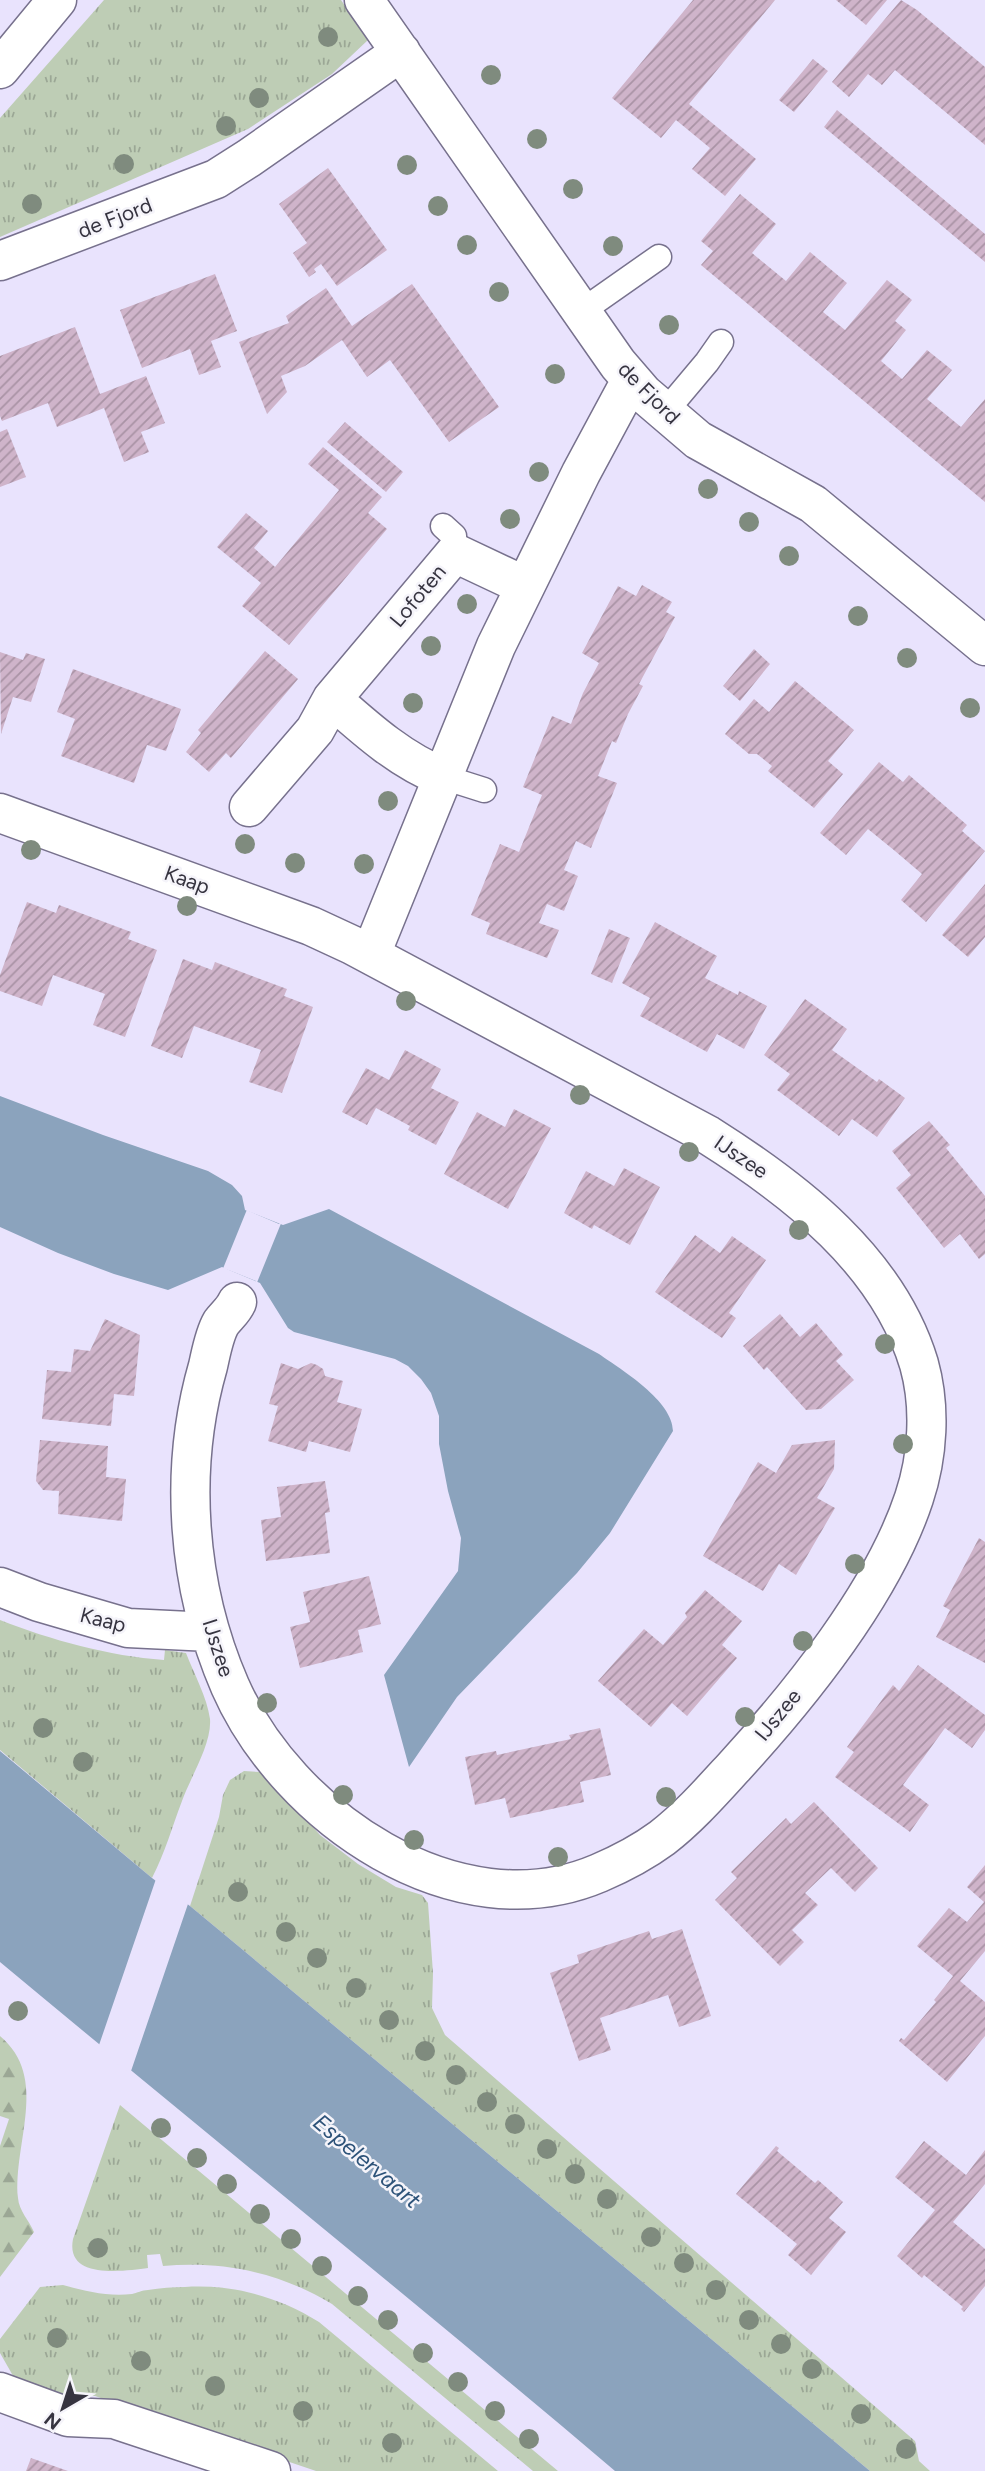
<svg xmlns="http://www.w3.org/2000/svg" width="985" height="2471" font-family="Figtree,sans-serif">
<defs>
<pattern id="grass-tufts" width="24" height="20" patternUnits="userSpaceOnUse" patternTransform="scale(1.75)"><rect width="24" height="20" fill="#becdb5"/><path d="M3 7l-1-3M5 7V3M7 7l1-3M15 17l-1-3M17 17v-4M19 17l1-3" fill="none" stroke="#9ba795"/></pattern>
<pattern id="forest-firs" width="22" height="20" patternUnits="userSpaceOnUse" patternTransform="scale(1.75)"><rect width="22" height="20" fill="#becdb5"/><path d="M5 1l3.5 6h-7zM16 11l3.5 6h-7z" fill="#9ba795"/></pattern>
<pattern id="building-hatch" width="6" height="6" patternUnits="userSpaceOnUse" patternTransform="scale(1.75)"><rect width="6" height="6" fill="#cfb4ca"/><path d="M-1 1l2-2M0 6l6-6M5 7l2-2" fill="none" stroke="#a993a5"/></pattern>
</defs>
<rect width="100%" height="100%" fill="#e9e3fd"/>
<path fill="url(#grass-tufts)" d="M104 0H341L368 40 332 74 248 129 0 237V118Z
M0 1620C51 1640 109 1656 164 1660L165 1650 186 1653C194 1674 207 1697 210 1719 212 1744 190 1778 182 1801 172 1827 165 1853 152 1878L0 1750Z
M244 1771 260 1772 270 1778 320 1835 358 1864 396 1887 422 1895 428 1903 433 1973 432 2008 445 2035 915 2441 919 2461 930 2471H870L190 1906 219 1817 223 1795 230 1780Z
M120 2105 558 2471H533L332 2304C279 2272 224 2261 163 2266L160 2254 147 2255 148 2268C124 2271 65 2280 73 2239Z
M63 2285C85 2291 108 2297 132 2294 137 2293 142 2290 148 2290 160 2288 173 2287 185 2287 233 2284 279 2297 319 2322L498 2471H316L95 2396 65 2397 16 2381 0 2353V2339L40 2287Z"/>
<path fill="url(#forest-firs)" d="M0 2036C50 2078 13 2143 18 2198 19 2211 29 2220 34 2232L0 2277V2146L9 2119 0 2116Z"/>
<path fill="#8ba3bd" d="M0 1096 103 1135 208 1171 232 1185 242 1196 245 1210 283 1225 329 1209 599 1354C622 1370 673 1401 673 1431L610 1533 577 1573 457 1697 409 1767 384 1675 458 1571 461 1538 448 1491 439 1444V1416L431 1393 421 1379 408 1366 395 1359 294 1332 288 1328 260 1283 222 1267 168 1290 114 1274 58 1253 0 1227Z
M0 1751 152 1878 190 1906 870 2471H615C412 2299 204 2132 0 1962Z"/>
<path fill="#e9e3fd" d="M248 1207 249 1211 279 1224 282 1221 256 1285V1281L231 1271 225 1269 222 1271Z
M157 1876 189 1901 130 2074 98 2048Z"/>
<path fill="url(#building-hatch)" d="M693 0H775L689 104 756 159 725 196 692 169 710 148 676 120 661 138 612 98Z
M836 0H887L866 25Z
M901 0 917 10 985 67V145L895 70 882 85 868 74 849 97 832 82Z
M813 59 828 71 794 112 779 100Z
M837 110 985 234V262L824 127Z
M328 168 387 250 337 286 321 264 314 269 316 272 309 277 293 253 307 243 279 204Z
M740 194 776 224 752 253 786 281 810 252 847 283 823 312 845 330 887 280 912 300 895 321 906 330 881 361 902 379 927 350 952 370 927 399 961 427 985 399V502L701 265 713 251 701 241Z
M215 274 237 331 211 341 221 367 199 375 190 349 142 368 120 310Z
M412 284 499 407 449 442 390 360 367 377 342 340 305 366 281 376 287 392 267 414 239 342 289 323 286 316 326 288 352 326Z
M75 327 100 394 146 376 165 423 141 432 149 452 124 462 104 408 57 427 48 403 2 421 0 416V356Z
M345 422 403 472 386 492 327 442Z
M7 429 26 477 0 487V432Z
M323 447 382 497 368 513 387 529 289 645 242 606 261 583 217 547 246 513 268 531 254 548 275 567 339 490 308 464Z
M642 585 672 602 666 612 675 617 639 684 643 686 628 714 616 743 612 741 598 776 617 783 591 848 576 841 564 870 578 876 564 911 547 904 539 923 559 930 547 958 486 934 490 923 471 915 500 844 519 852 542 795 523 787 552 716 571 724 583 693 599 663 582 653 618 586 636 596Z
M754 649 770 664 740 701 723 686Z
M265 651 298 679 231 758 226 753 209 772 186 752 201 733 198 730Z
M0 652 23 660 26 653 45 659 31 702 13 697 1 734Z
M73 669 181 709 166 751 147 745 134 783 61 756 75 719 57 712Z
M795 681 854 730 828 761 843 774 814 808 768 771 772 766 757 754H749L725 734 754 699 769 712Z
M879 762 903 782 909 775 967 825 962 831 985 851 926 922 901 900 922 874 895 851 868 829 846 855 820 833Z
M985 884V937L968 957 942 935Z
M27 902 56 913 59 905 131 932 128 939 157 950 125 1037 93 1025 105 994 53 975 42 1006 0 991V975Z
M655 922 717 956 705 978 738 995 739 991 767 1006 744 1049 717 1034 707 1052 640 1016 650 998 622 983Z
M609 929 630 938 612 983 591 974Z
M183 959 212 970 215 962 287 989 284 996 313 1007 282 1093 249 1082 261 1050 194 1026 182 1058 151 1046Z
M805 999 847 1029 832 1050 877 1082 879 1079 905 1098 877 1137 852 1119 839 1136 777 1090 790 1074 764 1055Z
M405 1050 441 1069 431 1088 459 1102 436 1145 408 1130 410 1126 376 1108 367 1125 342 1112 366 1068 389 1080Z
M514 1109 551 1128 508 1209 444 1174 477 1112 505 1127Z
M929 1121 950 1145 946 1148 985 1196V1254L979 1259 960 1234 944 1248 896 1188 911 1175 892 1151Z
M624 1168 660 1187 630 1245 594 1225 592 1229 564 1213 586 1171 614 1186Z
M695 1235 720 1253 732 1236 766 1260 729 1313 736 1318 722 1338 655 1292Z
M780 1314 800 1337 816 1323 843 1355 836 1361 854 1380 821 1409 806 1410 767 1367 764 1370 743 1346Z
M105 1319 140 1335 134 1396 114 1394 111 1426 42 1419 47 1370 71 1372 74 1349 90 1351Z
M281 1363 298 1369 311 1363 317 1365 323 1369 325 1376 343 1381 337 1402 362 1409 350 1452 309 1441 306 1452 268 1441 278 1406 269 1404Z
M40 1440 108 1446 106 1477 126 1479 122 1521 58 1514 59 1491 43 1490 36 1481Z
M835 1440 834 1469 817 1498 835 1508 796 1575 779 1564 763 1591 703 1556 758 1462 776 1473 792 1445Z
M325 1481 330 1512 325 1513 330 1553 266 1561 261 1520 281 1517 277 1487Z
M979 1538 985 1542V1663L936 1637 950 1610 943 1606Z
M369 1576 381 1624 358 1630 363 1652 300 1668 290 1627 310 1622 303 1592Z
M705 1590 742 1621 722 1645 737 1658 687 1716 672 1703 651 1727 598 1681 644 1629 663 1645 687 1617 685 1613Z
M918 1665 985 1715V1730L972 1748 945 1728 924 1757 903 1785 929 1805 910 1832 835 1777 854 1752 847 1747 893 1685 899 1691Z
M600 1728 611 1775 580 1782 584 1802 510 1818 505 1798 475 1805 465 1757 496 1751 497 1755 571 1739 569 1735Z
M814 1802 878 1868 855 1892 831 1868 805 1893 818 1905 792 1930 804 1942 780 1966 715 1900 737 1878 731 1872 786 1818 791 1824Z
M985 1865V1951L960 1981 985 2002V2036L947 2082 899 2041 901 2038 904 2040 936 2002 934 2000 953 1976 917 1946 949 1908 967 1922 984 1902 967 1887Z
M682 1929 711 2016 679 2027 668 1995 600 2018 611 2050 579 2061 550 1973 579 1963 577 1955 649 1931 652 1939Z
M924 2141 966 2175 985 2150V2184L953 2222 985 2249V2286L964 2312 961 2309 963 2307 924 2275 922 2278 897 2256 935 2210 895 2177Z
M776 2146 779 2148 777 2151 815 2183 818 2180 843 2202 829 2218 846 2232 811 2275 788 2255 797 2244 736 2194Z
M31 2458 68 2471H26Z"/>
<g fill="none" stroke-linecap="round" stroke-linejoin="round">
<defs>
<path id="service" d="M582 311 659 257
M665 412 707 362 721 342
M443 526 454 536 455 553
M443 777 484 790"/>
<path id="minor" d="M364 0 618 364 643 393 698 440 813 504 985 646
M0 69 57 0
M0 261 216 179 249 158 401 52
M332 699C366 729 400 760 443 777
M249 807 315 730 332 699 455 553 525 586
M0 813 311 926 352 945 708 1135C795 1190 888 1261 919 1364 931 1407 928 1456 914 1498 883 1592 799 1696 733 1768 711 1792 688 1818 662 1838 643 1852 620 1864 599 1873 456 1934 287 1816 230 1686 187 1587 178 1470 208 1366 211 1353 214 1335 221 1323 227 1315 233 1311 237 1302
M371 954 496 646 581 473 631 380
M0 1587 39 1602 128 1628 210 1632
M0 2392 68 2417 114 2419 271 2471"/>
</defs>
<use href="#service" stroke="#77718d" stroke-width="27"/>
<use href="#minor" stroke="#77718d" stroke-width="41"/>
<use href="#service" stroke="#fff" stroke-width="24"/>
<use href="#minor" stroke="#fff" stroke-width="38"/>
</g>
<g fill="#7f8b7e">
<circle cx="328" cy="37" r="10"/>
<circle cx="491" cy="75" r="10"/>
<circle cx="259" cy="98" r="10"/>
<circle cx="226" cy="126" r="10"/>
<circle cx="537" cy="139" r="10"/>
<circle cx="124" cy="164" r="10"/>
<circle cx="407" cy="165" r="10"/>
<circle cx="573" cy="189" r="10"/>
<circle cx="32" cy="204" r="10"/>
<circle cx="438" cy="206" r="10"/>
<circle cx="467" cy="245" r="10"/>
<circle cx="613" cy="246" r="10"/>
<circle cx="499" cy="292" r="10"/>
<circle cx="669" cy="325" r="10"/>
<circle cx="555" cy="374" r="10"/>
<circle cx="539" cy="472" r="10"/>
<circle cx="708" cy="489" r="10"/>
<circle cx="510" cy="519" r="10"/>
<circle cx="749" cy="522" r="10"/>
<circle cx="789" cy="556" r="10"/>
<circle cx="467" cy="604" r="10"/>
<circle cx="858" cy="616" r="10"/>
<circle cx="431" cy="646" r="10"/>
<circle cx="907" cy="658" r="10"/>
<circle cx="413" cy="703" r="10"/>
<circle cx="970" cy="708" r="10"/>
<circle cx="388" cy="801" r="10"/>
<circle cx="245" cy="844" r="10"/>
<circle cx="31" cy="850" r="10"/>
<circle cx="295" cy="863" r="10"/>
<circle cx="364" cy="864" r="10"/>
<circle cx="187" cy="906" r="10"/>
<circle cx="406" cy="1001" r="10"/>
<circle cx="580" cy="1095" r="10"/>
<circle cx="689" cy="1152" r="10"/>
<circle cx="799" cy="1230" r="10"/>
<circle cx="885" cy="1344" r="10"/>
<circle cx="903" cy="1444" r="10"/>
<circle cx="855" cy="1564" r="10"/>
<circle cx="803" cy="1641" r="10"/>
<circle cx="267" cy="1703" r="10"/>
<circle cx="745" cy="1717" r="10"/>
<circle cx="43" cy="1728" r="10"/>
<circle cx="83" cy="1762" r="10"/>
<circle cx="343" cy="1795" r="10"/>
<circle cx="666" cy="1797" r="10"/>
<circle cx="414" cy="1840" r="10"/>
<circle cx="558" cy="1857" r="10"/>
<circle cx="238" cy="1892" r="10"/>
<circle cx="286" cy="1932" r="10"/>
<circle cx="317" cy="1958" r="10"/>
<circle cx="356" cy="1988" r="10"/>
<circle cx="18" cy="2011" r="10"/>
<circle cx="389" cy="2020" r="10"/>
<circle cx="425" cy="2051" r="10"/>
<circle cx="456" cy="2075" r="10"/>
<circle cx="487" cy="2102" r="10"/>
<circle cx="515" cy="2124" r="10"/>
<circle cx="161" cy="2128" r="10"/>
<circle cx="547" cy="2149" r="10"/>
<circle cx="197" cy="2158" r="10"/>
<circle cx="575" cy="2174" r="10"/>
<circle cx="227" cy="2184" r="10"/>
<circle cx="607" cy="2199" r="10"/>
<circle cx="260" cy="2214" r="10"/>
<circle cx="651" cy="2237" r="10"/>
<circle cx="291" cy="2239" r="10"/>
<circle cx="98" cy="2248" r="10"/>
<circle cx="684" cy="2263" r="10"/>
<circle cx="322" cy="2266" r="10"/>
<circle cx="716" cy="2290" r="10"/>
<circle cx="358" cy="2296" r="10"/>
<circle cx="388" cy="2320" r="10"/>
<circle cx="749" cy="2320" r="10"/>
<circle cx="57" cy="2338" r="10"/>
<circle cx="781" cy="2344" r="10"/>
<circle cx="423" cy="2353" r="10"/>
<circle cx="141" cy="2361" r="10"/>
<circle cx="812" cy="2369" r="10"/>
<circle cx="458" cy="2382" r="10"/>
<circle cx="215" cy="2386" r="10"/>
<circle cx="303" cy="2411" r="10"/>
<circle cx="495" cy="2411" r="10"/>
<circle cx="861" cy="2414" r="10"/>
<circle cx="529" cy="2439" r="10"/>
<circle cx="392" cy="2443" r="10"/>
<circle cx="906" cy="2449" r="10"/>
</g>
<g text-anchor="middle" stroke-width="5" stroke-linejoin="round" paint-order="stroke">
<g font-size="21" fill="#363440" stroke="#f5f4fa">
<text transform="translate(115 218) rotate(-21)" y="7">de Fjord</text>
<text transform="translate(649 393) rotate(45)" y="7">de Fjord</text>
<text transform="translate(418 596) rotate(-50)" y="7">Lofoten</text>
<text transform="translate(187 880) rotate(20)" y="7">Kaap</text>
<text transform="translate(741 1157) rotate(34)" y="7">IJszee</text>
<text transform="translate(103 1620) rotate(14)" y="7">Kaap</text>
<text transform="translate(218 1648) rotate(72)" y="7">IJszee</text>
<text transform="translate(778 1715) rotate(-51)" y="7">IJszee</text>
</g>
<g font-size="23" font-style="italic" fill="#2e5379" stroke="#f5f4fa">
<text transform="translate(367 2161) rotate(40)" y="8">Espelervaart</text>
</g>
</g>
<g transform="translate(63 2408) rotate(219)" stroke="#f5f4fa" stroke-width="5" paint-order="stroke">
<path d="M0-5L12 26L0 18L-12 26Z" fill="#363440"/>
<text y="-10" font-size="19" font-weight="bold" text-anchor="middle" fill="#363440">N</text>
</g>
</svg>
